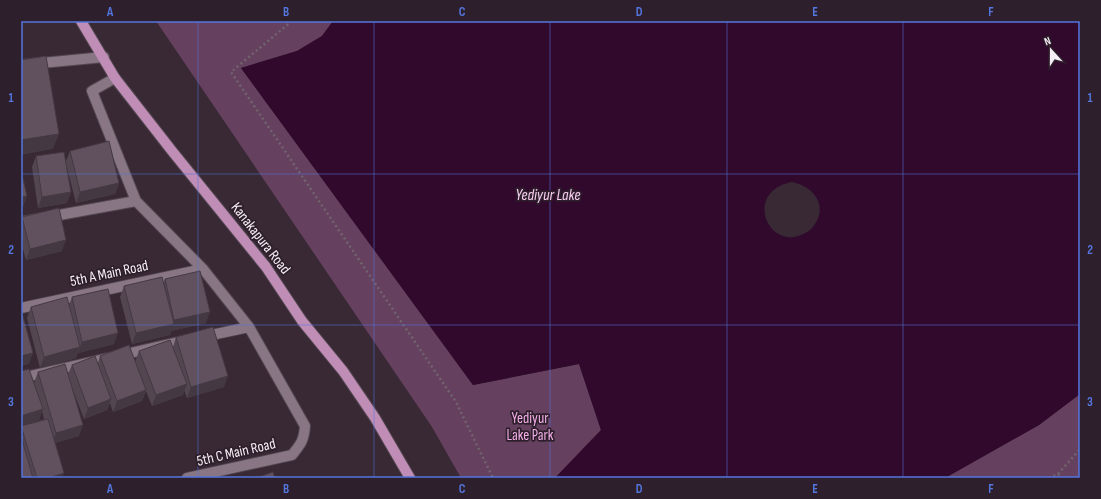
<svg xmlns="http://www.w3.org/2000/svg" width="1101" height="499" font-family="'Sofia Sans Condensed',sans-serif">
<rect width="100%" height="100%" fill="#382935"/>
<path fill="#65405f" d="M156 21H333L322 36 297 51 241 68 473 385 579 364 601 430 555 478H461L432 427Z
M1080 394V478H945L1039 425Z"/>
<path fill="#30092c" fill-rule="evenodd" d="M333 21H1080V394L1039 425 945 478H555L601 430 579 364 473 385 241 68 297 51 322 36ZM792 182C813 186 828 205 815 224 810 232 803 235 794 237 763 241 748 190 792 182Z"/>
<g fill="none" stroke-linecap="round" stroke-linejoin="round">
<defs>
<path id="minor" d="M115 78 92 91 136 201 203 269 249 327 305 426C304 440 301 444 292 455L187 478
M21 222 136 201
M21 308 203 269
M202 337 249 327
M21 378 187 340"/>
<path id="tertiary" d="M21 65 104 57"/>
<path id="primary" d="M81 21 115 78 172 151 266 267 302 321 343 371 375 418 410 478"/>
</defs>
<use href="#minor" stroke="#534750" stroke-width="12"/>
<use href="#tertiary" stroke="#534750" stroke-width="12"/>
<use href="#primary" stroke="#534750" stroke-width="12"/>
<path stroke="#72646f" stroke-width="2.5" stroke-dasharray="2 3" stroke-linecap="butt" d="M292 21 231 72 456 402 493 478
M1058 474 1062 478
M1049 478 1058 474 1080 449"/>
<use href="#minor" stroke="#887684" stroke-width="10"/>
<use href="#tertiary" stroke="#887684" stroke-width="10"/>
<use href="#primary" stroke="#bf8db6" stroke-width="10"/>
</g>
<path fill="#534651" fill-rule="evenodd" d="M70 151 119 183 115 194 76 203 66 164 67 203 38 208 32 167 36 156 66 161Z
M22 217 62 251 26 260 22 246 21 250V221Z
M165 279 206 323 171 331 170 335 132 344 120 297 124 286 163 283Z
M72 297 114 344 78 353V352L76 358 40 368 27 318 31 307 69 305Z
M176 337 224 387 187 398 184 390 183 395 152 406 146 391 142 401 113 412 110 403 107 410 84 419 72 388 79 436 55 443 62 478H21V371L34 383 38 372 68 374 72 365 98 363 100 356 135 362 139 351 173 347ZM42 411 44 419 22 426 39 420Z"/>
<path fill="#443942" d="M59 134 53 149 21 155V140Z
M119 183 115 194 76 203 80 192Z
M71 192 67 203 38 208 42 197Z
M27 196 23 207H21V197Z
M66 240 62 251 26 260 30 249Z
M21 244H23L21 250Z
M210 312 206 323 171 331 170 335 132 344 136 333 173 324 174 320Z
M118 333 114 344 78 353 82 342Z
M80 347 76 358 40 368 44 357Z
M33 353 29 364 21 366V356Z
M228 376 224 387 187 398 191 387Z
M187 384 183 395 152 406 156 395Z
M146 390 142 401 113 412 117 401Z
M111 399 107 410 84 419 88 408Z
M43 409 39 420 21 426V416Z
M83 425 79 436 52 444 56 433Z
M64 473 62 478H48Z"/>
<path fill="#61515e" stroke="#443942" d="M46 56 59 134 21 140V60Z
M109 141 119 183 80 192 70 151Z
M64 152 71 192 42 197 36 156Z
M21 170 27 196 21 197Z
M59 208 66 240 30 249 22 217Z
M21 235 23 244H21Z
M200 271 210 312 174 320 165 279Z
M162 277 174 324 136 333 124 286Z
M108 289 118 333 82 342 72 297Z
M67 297 80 347 44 357 31 307Z
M21 309 33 353 21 356Z
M213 327 228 376 191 387 176 337Z
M170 340 187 384 156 395 139 351Z
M129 345 146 390 117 401 100 356Z
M95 356 111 399 88 408 72 365Z
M65 364 83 425 56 433 38 372Z
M29 369 43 409 21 416V371Z
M48 419 64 473 48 478H37L21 426Z
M21 436 33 478H21Z
M273 472 275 478H256Z"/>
<path fill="none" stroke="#5476df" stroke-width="1" stroke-opacity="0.55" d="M198 21V478M374 21V478M550 21V478M727 21V478M903 21V478M21 174H1080M21 325H1080"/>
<g text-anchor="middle" stroke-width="3.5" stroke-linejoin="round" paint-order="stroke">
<g font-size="15" fill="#f7edf5" stroke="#2d1f2b">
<text transform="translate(261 238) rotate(52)" y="5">Kanakapura Road</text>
<text transform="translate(109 273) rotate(-12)" y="5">5th A Main Road</text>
<text transform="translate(236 452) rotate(-13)" y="5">5th C Main Road</text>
</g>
<g font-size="15" fill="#f3aee7" stroke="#2d1f2b">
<text x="530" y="423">Yediyur<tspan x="530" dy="17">Lake Park</tspan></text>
</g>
<g font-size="16" font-style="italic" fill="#facff2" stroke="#2d1f2b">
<text x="548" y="200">Yediyur Lake</text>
</g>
</g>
<rect width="1101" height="499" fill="none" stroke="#2d1f2b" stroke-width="44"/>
<g transform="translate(1051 50) rotate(339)" stroke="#2d1f2b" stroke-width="3" paint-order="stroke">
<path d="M0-3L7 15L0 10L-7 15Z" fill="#f7edf5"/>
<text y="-6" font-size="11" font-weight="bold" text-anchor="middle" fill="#f7edf5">N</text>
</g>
<rect x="22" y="22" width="1057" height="455" fill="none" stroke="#5476df" stroke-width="1.5"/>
<g font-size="13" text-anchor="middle" font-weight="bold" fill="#5476df">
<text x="110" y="16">A</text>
<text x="286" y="16">B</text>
<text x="462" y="16">C</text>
<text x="639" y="16">D</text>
<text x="815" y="16">E</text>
<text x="991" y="16">F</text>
<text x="11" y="102">1</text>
<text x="1090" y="102">1</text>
<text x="11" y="254">2</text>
<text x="1090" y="254">2</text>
<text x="11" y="406">3</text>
<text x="1090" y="406">3</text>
<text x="110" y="493">A</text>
<text x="286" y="493">B</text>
<text x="462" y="493">C</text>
<text x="639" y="493">D</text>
<text x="815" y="493">E</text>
<text x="991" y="493">F</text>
</g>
</svg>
